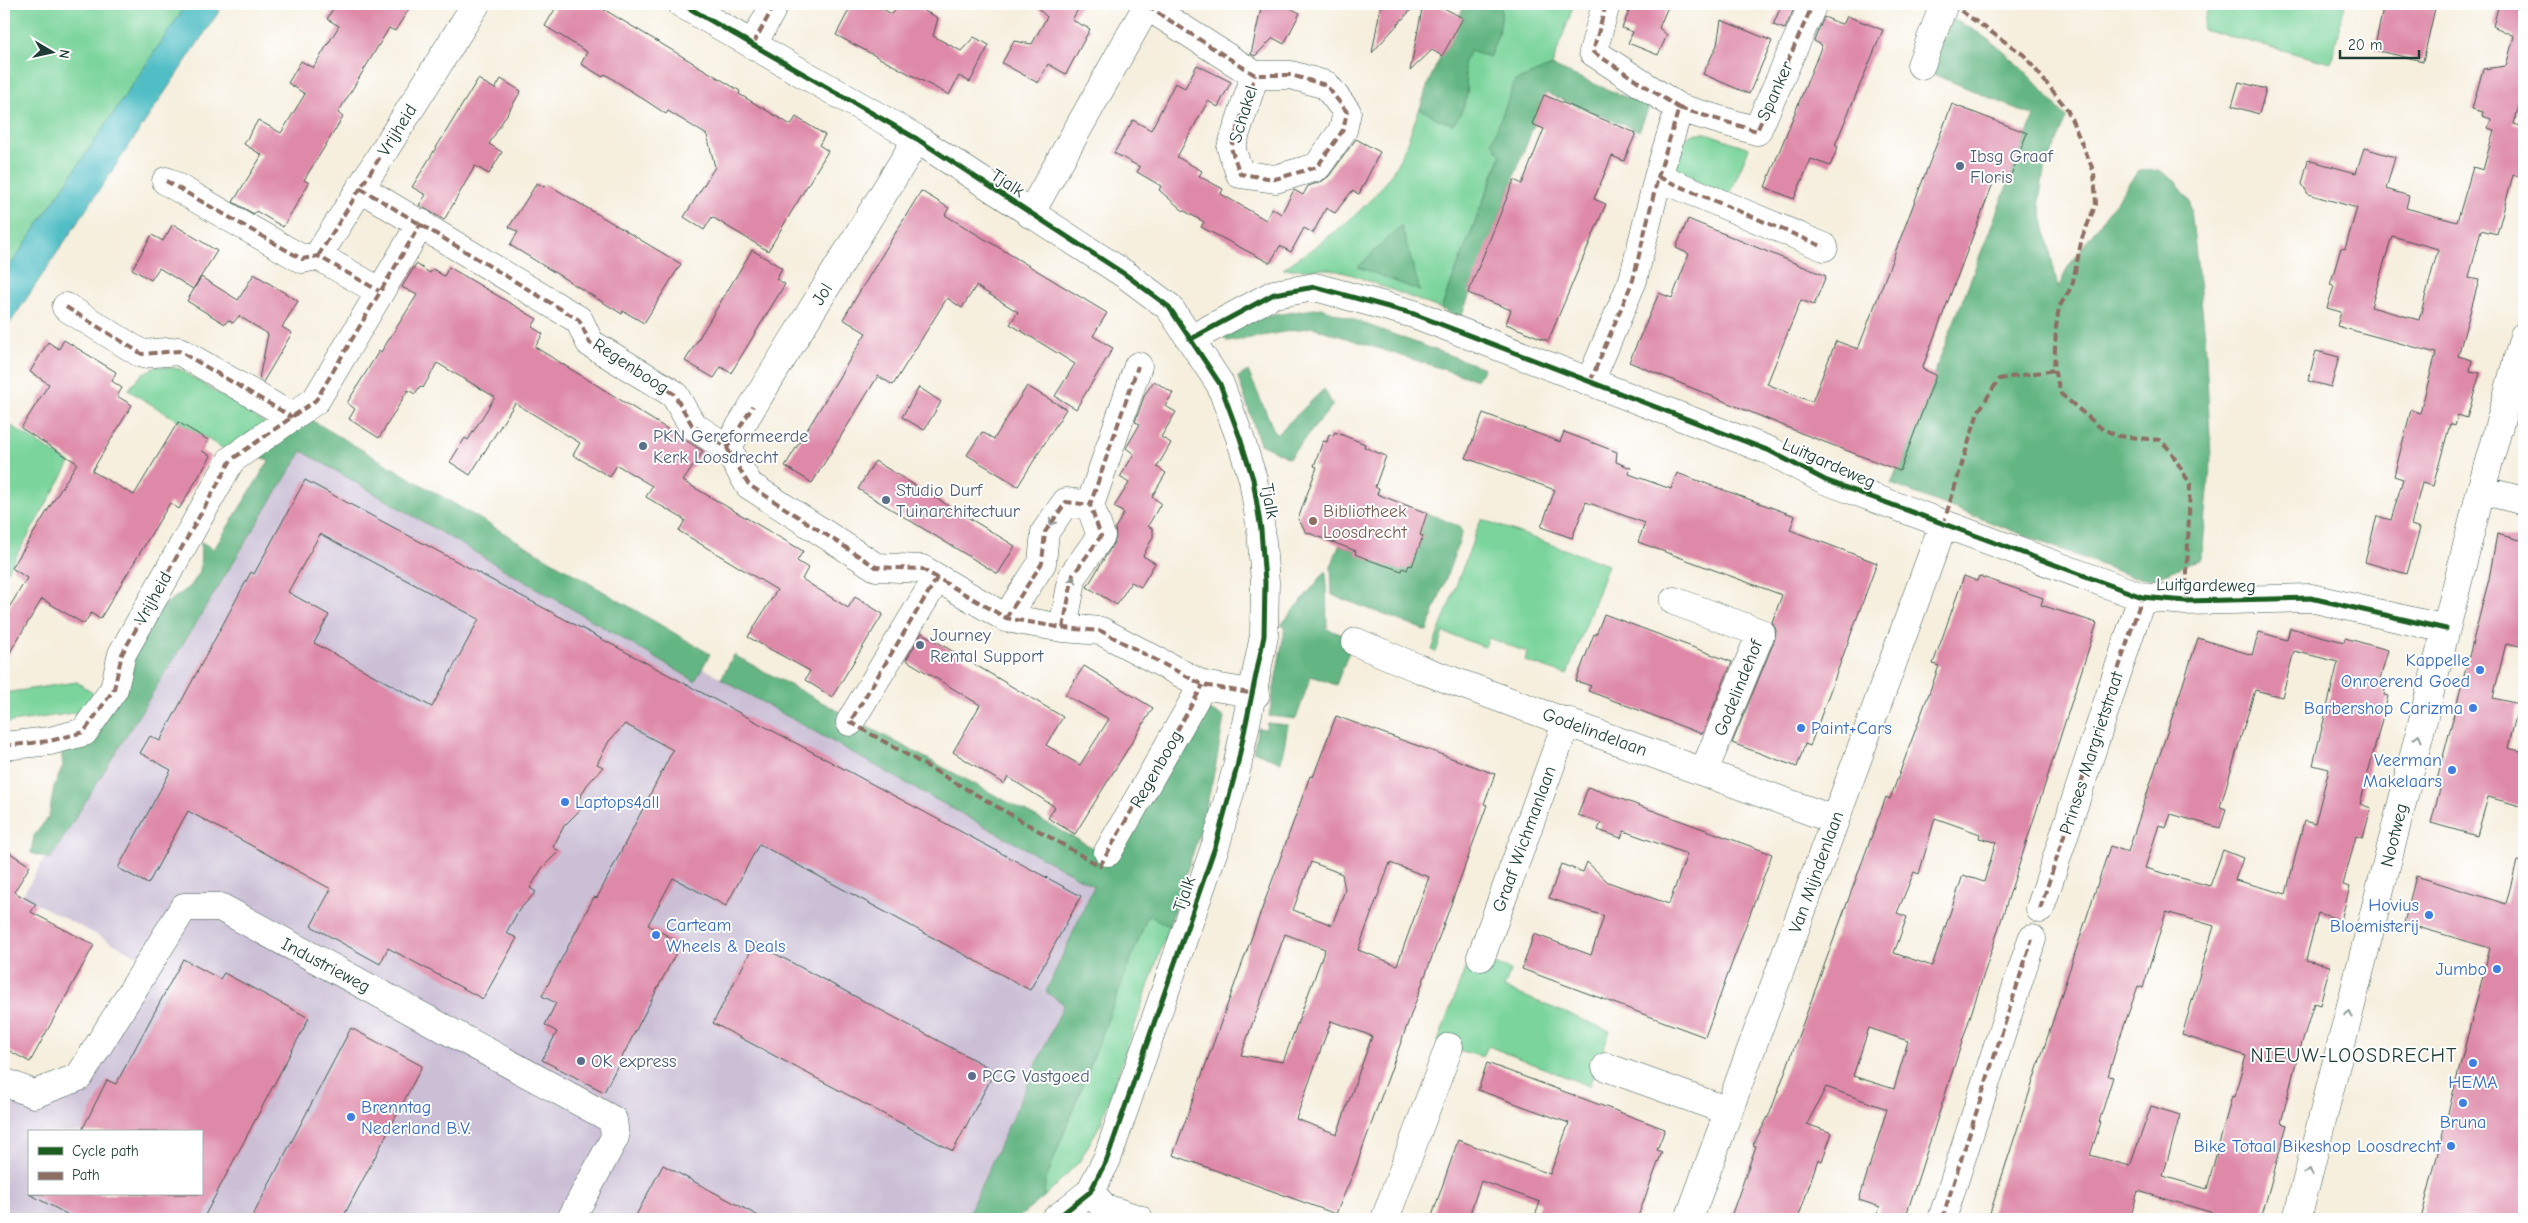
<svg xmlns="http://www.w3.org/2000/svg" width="2528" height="1223" font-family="'Comic Neue',sans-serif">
<rect width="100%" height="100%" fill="#fff"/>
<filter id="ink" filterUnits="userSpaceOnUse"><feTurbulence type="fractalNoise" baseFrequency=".02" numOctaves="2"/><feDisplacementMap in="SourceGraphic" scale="10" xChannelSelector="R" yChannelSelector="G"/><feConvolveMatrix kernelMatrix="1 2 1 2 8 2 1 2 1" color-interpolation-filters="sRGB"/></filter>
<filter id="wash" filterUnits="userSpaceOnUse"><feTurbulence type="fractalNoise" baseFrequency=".0096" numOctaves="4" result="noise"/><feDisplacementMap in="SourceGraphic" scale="20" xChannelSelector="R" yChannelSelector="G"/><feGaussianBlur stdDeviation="1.12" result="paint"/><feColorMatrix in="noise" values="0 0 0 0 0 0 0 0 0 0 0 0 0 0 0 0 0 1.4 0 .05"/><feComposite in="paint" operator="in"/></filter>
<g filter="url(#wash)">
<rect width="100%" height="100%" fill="#f6efde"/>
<path fill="#cbbfd5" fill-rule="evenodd" d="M292 442 1104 888 1019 1149 980 1219H4V1089L67 1100 141 958 22 896ZM29 1132H201V1194H29Z"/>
<path fill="#7ad49b" stroke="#4c8868" d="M4 4H187L4 275Z
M1501 4H1574L1552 66 1515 82 1501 155 1441 309 1353 275 1330 269H1283C1324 240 1370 211 1396 166 1406 148 1412 127 1420 108L1440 120 1468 94 1463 63 1470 51 1489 57C1497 39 1503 24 1501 4Z
M2209 4H2345L2331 63 2202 29Z
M1698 133H1706L1749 148 1729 196 1675 172C1673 154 1680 136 1698 133Z
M158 366 179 369 268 425 227 451 128 390 143 373Z
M5 422 70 463 4 577V425Z
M1481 519 1608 565 1567 675 1525 661 1527 652 1488 638 1485 647 1443 632 1436 652 1432 650Z
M77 682 94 694 81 712 4 723V693Z
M1148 914 1169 926 1101 1123 1079 1162 1044 1197 1045 1182Z
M1470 955 1511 970 1504 988 1610 1031 1589 1086 1488 1046 1483 1057 1437 1044Z"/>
<path fill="#63b683" stroke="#417a5c" d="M1465 4H1501C1503 24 1497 39 1489 57L1470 51 1463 63C1468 90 1471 101 1453 124L1440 120 1420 109 1429 81Z
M1952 19C2001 40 2032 79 2067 118L2044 171 2039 201 2058 288 2068 267 2138 171 2159 170 2175 181 2190 201 2205 336 2211 457 2202 558 2153 579 2130 576 1891 484 2034 116 1928 72Z
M1552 66 1649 107 1639 131 1546 93 1461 317 1441 309 1501 156 1492 142 1515 81Z
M1401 225 1420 291 1358 267Z
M1322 308 1484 368 1477 380 1312 327 1228 342 1216 330 1273 315Z
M1248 371 1276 435 1324 389 1333 405 1289 458 1260 444 1238 377Z
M301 414 710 654 695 681 302 451 50 859 31 853 34 836 49 816 54 787 63 766 61 749 146 617 190 587 200 572 201 542 214 549 269 461 256 454Z
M1427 513 1461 527 1462 533 1427 631 1332 595 1331 567 1339 545 1356 551 1355 554 1396 566 1395 569 1402 572 1403 568 1407 569 1416 546 1419 547 1423 536 1420 535Z
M1326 571 1327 629 1354 639 1336 685 1311 676 1296 719 1269 716 1285 627 1281 625Z
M734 655 1114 859 1200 706 1224 717 1216 764 1202 825 1169 926 1148 915 1045 1182 1044 1197 1017 1219H966L1064 1004 1046 992 1094 886 931 797 721 679Z
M1267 723 1288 725 1281 762 1253 751 1258 728 1266 729Z"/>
<path fill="#4fbec5" stroke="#377e7c" d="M187 4H224L4 332V275Z"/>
<g id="blocks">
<path fill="#de89a8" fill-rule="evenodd" d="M336 4H412L395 31 389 28 338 113 343 117 304 180 309 183 283 227 256 211 254 214 233 202 262 155 244 144 258 120 281 133 305 94 288 83 301 61 313 68 339 26 327 19Z
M558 4H595L740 91 739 94 791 125 796 117 825 135 819 145 828 151 768 251 712 217 704 230 684 217 715 167 707 135 668 111 666 114 605 74 603 77 581 64 587 52 545 26Z
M852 4H873L892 14 902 4H911L938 18 933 36 961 51 974 37 989 45 970 82 959 76 949 95 836 35Z
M1033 4H1081L1072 20 1090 29 1066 74 1048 64 1038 83 1002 63 1014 41 1032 44 1039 31 1047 17Z
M1262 4H1282L1300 13 1284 44 1273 38 1255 56 1251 54Z
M1381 4H1416L1372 53Z
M1423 4H1436L1463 18 1442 56 1432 50 1410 71Z
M1632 4H1669L1659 28 1667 35 1658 55 1628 43 1633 32 1622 28Z
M1782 4H1796L1785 29 1773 25Z
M2384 4H2436L2423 61 2374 50Z
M2499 4H2524V87L2514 124 2524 127V178L2513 175 2497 234 2481 230 2469 278 2479 280 2458 356 2472 360 2470 371 2480 373 2467 418 2458 415 2455 426 2450 424 2433 486 2422 483 2411 525 2420 528 2407 574 2365 562 2377 516 2391 520 2403 479 2394 476 2411 410 2420 413 2436 353 2337 326 2341 312 2327 308 2334 286 2330 285 2341 248 2345 249 2357 208 2308 194 2302 184 2308 160 2356 173 2364 148 2395 157 2386 189 2409 196 2406 208 2457 222 2473 167 2483 170 2494 130 2488 128 2491 119 2482 116 2483 112 2472 109 2483 69 2506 66 2514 36 2493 26ZM2392 236 2438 249 2419 320 2371 307Z
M1847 16 1883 30 1835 145 1838 147 1830 166 1811 159 1794 199 1765 187 1822 45 1814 41 1824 17 1841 24 1844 23Z
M1721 20 1772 41 1749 94 1703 74 1717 45Z
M1197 65 1231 82 1218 107 1208 101 1177 157 1202 171 1199 176 1223 189 1221 194 1266 220 1272 208 1281 214 1294 190 1303 195 1308 186 1321 182 1329 176 1356 139 1380 152 1359 194 1352 191 1335 213 1326 208 1313 233 1304 228 1291 252 1280 246 1270 263 1201 227 1204 222 1181 209 1159 190 1161 186 1137 172 1140 167 1114 153 1133 120 1151 130 1175 83 1185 88Z
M478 79 495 89 501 79 521 91 489 144 502 152 489 174 475 166 444 220 419 205 426 195 412 187Z
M2239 82 2266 89 2259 114 2232 106Z
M1544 95 1636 133 1624 161 1612 156 1594 199 1606 204 1548 341 1506 324 1511 310 1468 293 1514 180 1522 184 1544 129 1532 124Z
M1952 104 2027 133 2008 183 1995 178 1922 369 1936 375 1900 471 1801 433 1629 362 1659 293 1672 298 1689 254 1676 248 1688 219 1826 276 1814 305 1801 300 1767 384 1812 402 1836 341 1858 349Z
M537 183 544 187 547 184 681 264 644 323 623 311 622 314 510 245 518 232 509 227Z
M921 191 949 208 945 215 1107 313 1093 336 1113 348 1076 409 1055 396 1075 364 1010 324 1018 312 976 286 962 308 947 298 893 385 878 376 812 483 785 466 866 333 843 319Z
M173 224 217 251 193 289 159 268 151 280 132 269 152 235 163 241Z
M752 250 782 268 776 279 785 284 731 373 721 367 714 378 685 361Z
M416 264 430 273 433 269 444 276 449 267 537 319 532 327 543 334 535 347 703 451 683 481 803 551 797 561 808 568 802 579 848 608 855 597 883 614 832 697 805 680 810 671 748 637 777 590 679 531 685 520 646 497 652 486 617 465 610 477 573 455 580 443 515 403 470 475 450 462 465 438 468 440 495 397 437 363 423 388 420 386 415 394 408 390 379 438 349 419 355 409 347 403 379 351 381 352 417 295 402 287Z
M254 274 298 301 282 327 292 333 263 382 259 379 268 334 239 316 233 323 228 320 225 324 187 301 201 277 238 300Z
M64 340 116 372 112 381 122 388 117 396 132 405 92 471 134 495 178 422 208 440 202 451 211 456 179 509 170 503 100 619 91 613 84 624 42 599 4 662V616L27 578 12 568 77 463 21 428 49 384 30 372 48 342 59 349Z
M2316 351 2339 357 2331 387 2308 381Z
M1154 381 1173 393 1165 406 1176 412 1161 437 1171 443 1157 467 1166 473 1152 497 1161 503 1148 526 1153 529V537L1143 556 1155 563 1141 587 1131 582 1117 605 1087 587 1116 539 1115 528 1124 513 1114 507 1129 483 1120 477 1134 454 1126 448 1140 424 1135 422 1145 394Z
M1027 386 1066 409 1018 486 967 455 982 432 994 439Z
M919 387 941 402 924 430 902 417Z
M1483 413 1560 442 1564 432 1617 452 1616 462 1631 468 1629 474 1671 489 1677 473 1795 516 1790 530 1877 563 1810 746 1805 744 1797 767 1732 743 1775 639 1776 630 1772 622 1782 595 1638 542 1645 523 1586 502 1572 538 1541 527 1555 490 1466 458Z
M1335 432 1365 444 1364 447 1386 456 1375 487 1379 489 1377 494 1427 513 1420 535 1423 536 1412 566 1409 565 1407 570 1403 568 1402 571 1372 561 1355 554 1356 551 1306 532 1298 519 1317 467 1314 466 1323 441 1327 442 1329 434 1333 436Z
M875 461 1015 546 998 574 858 489Z
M305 480 1081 896 1030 990 759 844 726 906 673 878 648 925 681 943 604 1092 542 1060 557 1032 545 1025 556 1003 542 996 594 897 597 898 673 750 625 724 609 741 597 764 603 767 587 785 575 806 581 809 564 826 553 847 559 851 542 868 530 888 536 892 519 910 506 933 517 938 483 999 388 948 380 964 311 926 331 889 188 811 148 884 118 868 171 770 140 753 150 736 160 741 251 572 254 574ZM320 534 479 619 432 707 314 643 329 615 288 592Z
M2497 534 2524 541V647L2506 643 2493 698 2519 704 2508 748 2524 752V807L2488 797 2477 836 2431 823 2441 785 2436 784 2489 579Z
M1964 576 1977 581 1979 576 2043 598 2041 605 2097 623 1905 1219H1876L1880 1207 1859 1200 1887 1109 1826 1087 1807 1124 1832 1133 1822 1161 1818 1159 1798 1219H1730L1756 1146 1753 1145 1770 1113 1886 797 1890 799 1939 666 1933 664ZM1935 818 1980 834 1979 838 1996 842 1984 882 1963 875 1932 966 1894 953 1907 917 1897 913 1914 872 1919 874ZM1869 1028 1908 1041 1894 1089 1853 1076Z
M1604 614 1732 662 1702 734 1588 691 1591 686 1576 681 1594 634 1596 635Z
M2290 628 2344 642 2345 638 2388 650 2379 683 2386 685 2384 695 2388 696 2360 804 2371 808 2363 838 2356 836 2343 885 2350 887 2341 920 2318 913 2306 960 2330 966 2320 1005 2314 1003 2295 1066 2281 1123 2287 1125 2261 1219H2234L2138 1191 2130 1219H1988L2110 846 2128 852 2198 638 2252 655 2259 632 2287 640ZM2294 651 2338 662 2313 765 2329 769 2315 824 2304 821 2286 894 2235 880 2243 858 2223 850 2210 886 2145 868 2159 825 2166 828 2171 814 2220 828 2226 809 2220 807 2255 690 2282 697ZM2166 912 2214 926 2182 1035 2246 1056 2234 1097 2232 1096 2207 1189 2163 1176 2180 1115 2151 1106 2130 1166 2090 1155 2101 1122H2099L2113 1077 2108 1076 2118 1043 2138 986 2143 988Z
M922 633 1063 717 1046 745 1080 765 1109 719 1065 695 1084 666 1153 708 1075 834 1048 818 1055 807 1008 777 1004 784 953 752 980 705 906 660Z
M1336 716 1495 774 1484 804 1487 805 1355 1169 1336 1214 1173 1155 1310 776 1313 777ZM1311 862 1342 874 1345 890 1332 925 1293 910ZM1390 863 1429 877 1397 965 1358 950ZM1285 934 1325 949 1283 1062 1241 1055ZM1331 1021 1372 1036 1337 1134 1296 1119Z
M1588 787 1772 854 1705 1037 1522 969 1534 934 1591 955 1604 916 1549 898 1561 864 1583 872 1587 862 1608 882 1669 904 1687 854 1624 831 1621 838 1598 830 1601 823 1578 815Z
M4 849 30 866 14 892 36 904 31 912 94 945 30 1062 4 1048Z
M2517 861 2524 862V1219H2421L2490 948 2404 923 2416 876 2506 904Z
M755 943 995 1071 953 1151 713 1023Z
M183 959 220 979 224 973 309 1018 203 1219H76L29 1194H201V1132H81L107 1080 116 1084Z
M351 1028 422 1066 376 1155 342 1219H251Z
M1487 1063 1665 1129 1657 1150 1662 1152 1637 1219H1534L1540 1202 1481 1181 1468 1219H1431L1458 1140 1550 1174 1569 1123 1478 1090Z
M663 1165 764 1219H634Z"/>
</g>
</g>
<g filter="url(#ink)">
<use href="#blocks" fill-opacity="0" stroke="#3f584e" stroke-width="1"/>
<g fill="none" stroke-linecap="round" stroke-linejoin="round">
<defs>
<path id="street" d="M1147 6 1255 75H1291L1326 85 1347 112 1343 130 1317 167 1275 179 1240 174 1231 148 1255 75
M753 44 775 4
M1921 65 1944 4
M1679 108 1757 131 1813 4
M1658 177 1824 247
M166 181 302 259 318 256 379 291
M360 188 579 320 590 343 674 394 692 425 727 448 749 485 876 567 922 569 1006 618 1063 628 1101 631 1203 685 1256 694
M1030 214 1148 4
M318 256 476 4
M66 307 142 354 179 351 292 417
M1191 339 1274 294 1315 287 1414 314 1770 451 1825 480 2142 597 2186 601 2311 598 2446 629
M1590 382 1633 280 1658 177 1679 108 1593 52 1606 4
M727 448 917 139
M2481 490 2524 501
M1674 601 1761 633 1704 771
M1006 618 1042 563 1045 532 1066 502 1090 505
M1063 628 1073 575 1101 536 1090 505 1138 366
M1356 642 1420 669 1835 820
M850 722 937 578
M4 746 50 741 84 732 114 689 122 654 231 460 316 400 421 223
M1108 852 1203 685
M2040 909 2142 597
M1481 957 1567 721
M1606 1067 1728 1111
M4 1082 34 1094 79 1077 184 907H220L613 1120 615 1137 571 1219
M1090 1192 1105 1208 1139 1219
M1385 1219 1449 1047
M1689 1219 1943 525
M1942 1219 2032 939
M2297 1219 2481 490 2524 336"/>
<path id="secondary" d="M682 4 917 139 1126 275 1169 307 1220 384 1240 438 1253 479 1261 530 1265 582 1264 636 1237 767 1216 844 1107 1159 1090 1192 1056 1219"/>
</defs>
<use href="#street" stroke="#3f584e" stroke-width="29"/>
<use href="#secondary" stroke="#3f584e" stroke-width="29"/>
<use href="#street" stroke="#fff" stroke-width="28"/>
<use href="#secondary" stroke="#fff" stroke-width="28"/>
<path stroke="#8d6e63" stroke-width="4" stroke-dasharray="8 4" stroke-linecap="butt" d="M1951 4 2024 55 2067 109 2094 172 2096 204 2082 238 2072 286 2059 307 2056 327 2054 370 2061 394 2101 428 2118 436 2160 440 2170 450 2190 484 2186 601
M1147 6 1255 75H1291L1326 85 1347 112 1343 130 1317 167 1275 179 1240 174 1231 148 1255 75
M753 44 775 4
M1679 108 1757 131 1813 4
M1658 177 1824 247
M166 181 302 259 318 256 379 291
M360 188 579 320 590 343 674 394 692 425 727 448 749 485 876 567 922 569 1006 618 1063 628 1101 631 1203 685 1255 694
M318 256 380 157
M66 307 142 354 179 351 292 417
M1590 382 1633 280 1658 177 1679 108 1593 52 1606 4
M727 448 753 406
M1943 525 1978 412 1999 379 2054 370
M937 578 850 722 1100 866 1203 685
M1006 618 1042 563 1045 532 1066 502 1090 505
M1063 628 1073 575 1101 536 1090 505 1138 366
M4 746 50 741 84 732 114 689 122 654 231 460 316 400 421 223
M2040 909 2142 597
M1942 1219 2032 939"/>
<defs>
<path id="cycleway" d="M682 4 917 139 1126 275 1169 307 1220 384 1240 438 1253 479 1261 530 1265 582 1264 636 1237 767 1216 844 1107 1159 1090 1192 1056 1219
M1191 339 1274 294 1315 287 1414 314 1770 451 1825 480 2142 597 2186 601 2311 598 2446 629"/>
</defs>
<use href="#cycleway" stroke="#fff" stroke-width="8"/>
<use href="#cycleway" stroke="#1b5e20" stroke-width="5"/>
</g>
<defs><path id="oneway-chevron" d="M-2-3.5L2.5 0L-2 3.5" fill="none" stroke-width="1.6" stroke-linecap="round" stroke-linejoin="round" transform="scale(1.25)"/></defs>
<g stroke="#8f9e9a">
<use href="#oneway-chevron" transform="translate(1052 522) rotate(125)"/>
<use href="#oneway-chevron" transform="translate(1073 580) rotate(-73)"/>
<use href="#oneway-chevron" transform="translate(2418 738) rotate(-76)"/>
<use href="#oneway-chevron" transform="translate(2349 1014) rotate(-76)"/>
<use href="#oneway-chevron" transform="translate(2309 1172) rotate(-76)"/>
</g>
</g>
<g fill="#5c6f8a" stroke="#fff" stroke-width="2">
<circle cx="1960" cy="166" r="5"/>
<circle cx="643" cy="446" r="5"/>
<circle cx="886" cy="500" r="5"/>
<circle cx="920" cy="645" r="5"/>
<circle cx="581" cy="1061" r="5"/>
<circle cx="972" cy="1076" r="5"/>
</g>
<circle fill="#8d6e63" stroke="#fff" stroke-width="2" cx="1313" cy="521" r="5"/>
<g fill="#3f7fe0" stroke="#fff" stroke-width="2">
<circle cx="2480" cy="670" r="5"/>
<circle cx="2473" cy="708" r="5"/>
<circle cx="1801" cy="728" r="5"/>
<circle cx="2452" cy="770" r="5"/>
<circle cx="565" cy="802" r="5"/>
<circle cx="2429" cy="915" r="5"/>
<circle cx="656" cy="935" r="5"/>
<circle cx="2497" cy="969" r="5"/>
<circle cx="2473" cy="1063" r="5"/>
<circle cx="2463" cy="1103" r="5"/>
<circle cx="351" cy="1117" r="5"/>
<circle cx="2451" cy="1146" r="5"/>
</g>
<g text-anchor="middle" stroke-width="4" stroke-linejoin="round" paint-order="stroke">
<g font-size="18" fill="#1f3d34" stroke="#fff">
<text transform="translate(1775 91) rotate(-66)" y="6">Spanker</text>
<text transform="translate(1243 114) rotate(-73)" y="6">Schakel</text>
<text transform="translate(397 130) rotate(-58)" y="6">Vrijheid</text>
<text transform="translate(1008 183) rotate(33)" y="6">Tjalk</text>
<text transform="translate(822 294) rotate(-58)" y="6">Jol</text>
<text transform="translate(631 366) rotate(33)" y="6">Regenboog</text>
<text transform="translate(1829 463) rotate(24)" y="6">Luitgardeweg</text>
<text transform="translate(1270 501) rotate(80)" y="6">Tjalk</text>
<text transform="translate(2206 585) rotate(1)" y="6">Luitgardeweg</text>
<text transform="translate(153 598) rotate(-61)" y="6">Vrijheid</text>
<text transform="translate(1738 688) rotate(-68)" y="6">Godelindehof</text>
<text transform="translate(1595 732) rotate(20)" y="6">Godelindelaan</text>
<text transform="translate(2091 753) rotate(-72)" y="6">Prinses Margrietstraat</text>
<text transform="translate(1156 769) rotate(-60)" y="6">Regenboog</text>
<text transform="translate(2394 835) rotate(-76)" y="6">Nootweg</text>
<text transform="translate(1524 839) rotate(-70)" y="6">Graaf Wichmanlaan</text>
<text transform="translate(1816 872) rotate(-70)" y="6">Van Mijndenlaan</text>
<text transform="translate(1184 894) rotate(-71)" y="6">Tjalk</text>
<text transform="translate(326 965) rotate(28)" y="6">Industrieweg</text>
</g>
<g font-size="18" fill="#4e5e75" stroke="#fff" text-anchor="start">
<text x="1970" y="162">Ibsg Graaf<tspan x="1970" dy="21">Floris</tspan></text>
<text x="653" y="442">PKN Gereformeerde<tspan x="653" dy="21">Kerk Loosdrecht</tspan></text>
<text x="896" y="496">Studio Durf<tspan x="896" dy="21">Tuinarchitectuur</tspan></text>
<text x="930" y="641">Journey<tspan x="930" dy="21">Rental Support</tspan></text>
<text x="591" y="1067">OK express</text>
<text x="982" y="1082">PCG Vastgoed</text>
</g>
<g font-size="18" fill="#785e54" stroke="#fff" text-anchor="start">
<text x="1323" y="517">Bibliotheek<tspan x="1323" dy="21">Loosdrecht</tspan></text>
</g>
<g font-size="18" fill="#366cbe" stroke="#fff" text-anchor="end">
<text x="2470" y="666">Kappelle<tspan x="2470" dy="21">Onroerend Goed</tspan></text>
<text x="2463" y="714">Barbershop Carizma</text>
<text x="1811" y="734" text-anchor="start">Paint+Cars</text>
<text x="2442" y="766">Veerman<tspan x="2442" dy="21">Makelaars</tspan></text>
<text x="575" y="808" text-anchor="start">Laptops4all</text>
<text x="2419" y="911">Hovius<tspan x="2419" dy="21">Bloemisterij</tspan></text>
<text x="666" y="931" text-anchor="start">Carteam<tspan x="666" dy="21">Wheels &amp; Deals</tspan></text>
<text x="2487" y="975">Jumbo</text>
<text x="2473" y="1088" text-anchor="middle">HEMA</text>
<text x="361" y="1113" text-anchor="start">Brenntag<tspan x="361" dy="21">Nederland B.V.</tspan></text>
<text x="2463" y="1128" text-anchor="middle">Bruna</text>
<text x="2441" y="1152">Bike Totaal Bikeshop Loosdrecht</text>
</g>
<g font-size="20" letter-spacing="1" fill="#1f3d34" stroke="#fff">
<text x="2354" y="1062">NIEUW-LOOSDRECHT</text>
</g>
</g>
<rect width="2528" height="1223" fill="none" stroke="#fff" stroke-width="20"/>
<rect x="28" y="1130" width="175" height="65" fill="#ffffff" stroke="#a5b1ae"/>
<rect x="38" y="1147" width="25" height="8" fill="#1b5e20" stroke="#a5b1ae"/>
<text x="72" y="1156" font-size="15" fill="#1f3d34">Cycle path</text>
<rect x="38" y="1172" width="25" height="8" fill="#8d6e63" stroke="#a5b1ae"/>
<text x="72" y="1180" font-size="15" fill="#1f3d34">Path</text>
<g transform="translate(52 52) rotate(99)" stroke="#ffffff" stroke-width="4" paint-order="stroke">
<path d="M0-4L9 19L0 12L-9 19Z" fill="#1f3d34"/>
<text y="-8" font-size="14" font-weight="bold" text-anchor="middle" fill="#1f3d34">N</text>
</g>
<path d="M2340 50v8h79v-8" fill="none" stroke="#1f3d34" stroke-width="2.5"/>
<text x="2348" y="50" font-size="15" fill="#1f3d34" stroke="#ffffff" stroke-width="4" paint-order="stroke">20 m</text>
</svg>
